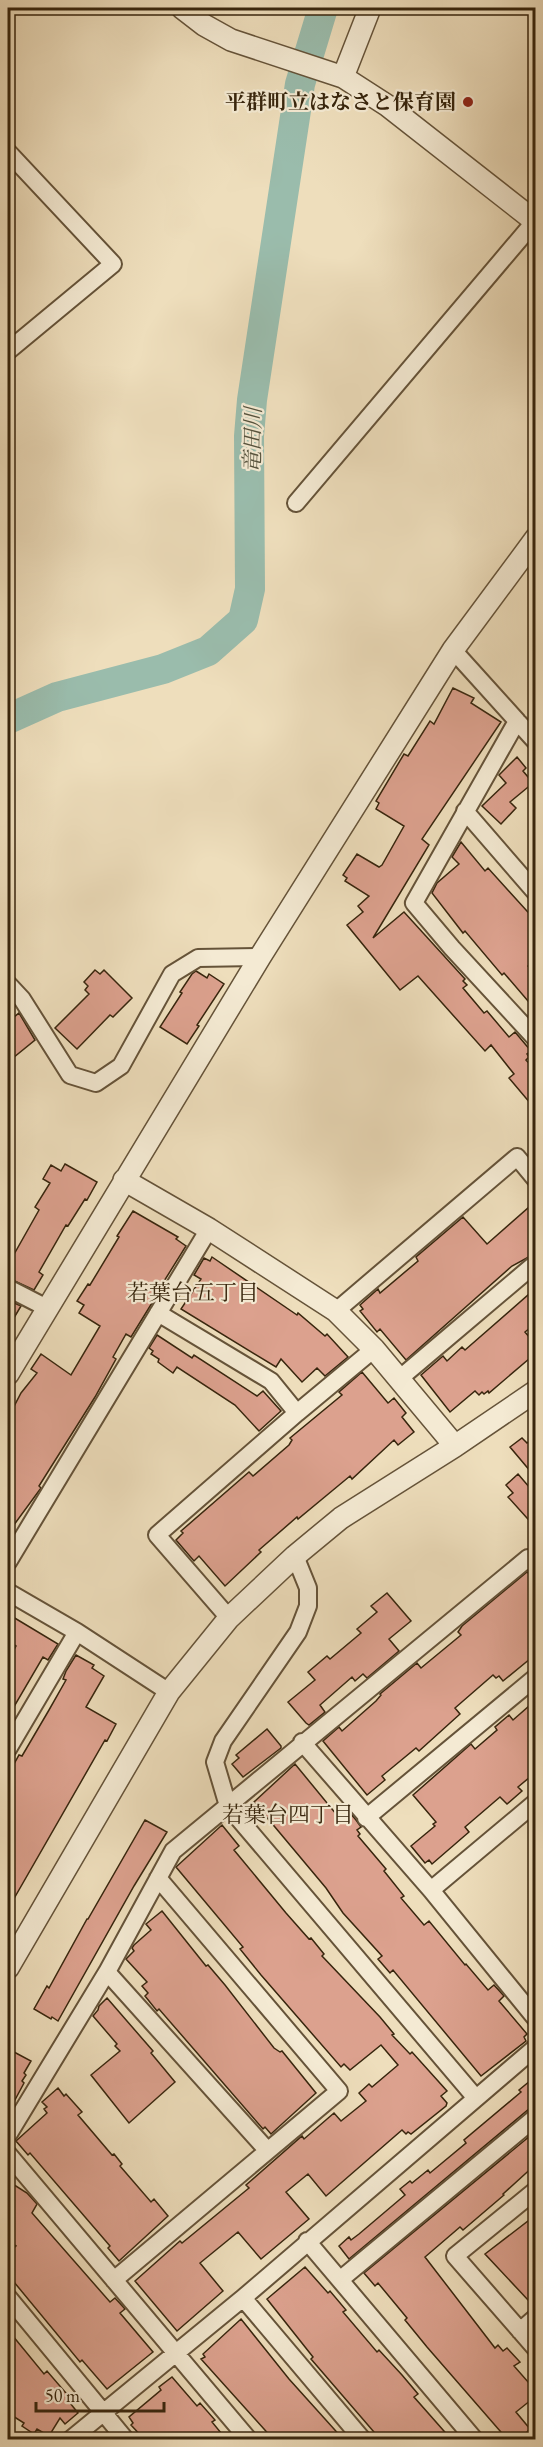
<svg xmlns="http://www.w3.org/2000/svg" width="543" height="2447" font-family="'EB Garamond','Noto Serif JP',serif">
<rect width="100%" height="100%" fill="#eedebc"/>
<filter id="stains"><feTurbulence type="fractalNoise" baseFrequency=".00333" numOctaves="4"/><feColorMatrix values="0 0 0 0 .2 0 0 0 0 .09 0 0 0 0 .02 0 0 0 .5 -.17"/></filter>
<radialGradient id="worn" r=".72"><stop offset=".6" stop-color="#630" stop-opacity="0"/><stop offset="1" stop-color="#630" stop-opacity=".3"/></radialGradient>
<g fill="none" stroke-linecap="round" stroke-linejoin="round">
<path stroke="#9abcac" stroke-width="30" d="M8 719 57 697 163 669 208 651 243 620 250 589 249 436 252 400 300 84 323 8"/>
</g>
<path fill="#dca18e" stroke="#37250d" stroke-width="1.5" d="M453 688 474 698 471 703 501 722 422 839 429 845 373 938 404 912 465 979 463 981 467 985 463 988 484 1013 487 1011 509 1037 515 1032 531 1051 527 1054 529 1057 526 1060 536 1071V1110L509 1078 514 1074 491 1045 485 1051 418 976 400 990 347 925 363 912 358 906 369 896 345 881 347 878 343 875 357 854 379 867 382 865 404 826 376 809 379 803 376 801 404 754 408 756 430 721 434 724Z
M517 757 526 768 523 771 533 783 510 802 516 808 501 824 482 806 506 783 499 775Z
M461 842 485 871 488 868 536 921V959L528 966 536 975V995L528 1001 504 973 502 975 465 931 463 933 432 893 437 883 459 864 452 857Z
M95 970 100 974 104 970 132 998 113 1017 110 1015 77 1049 55 1028 89 994 85 990 88 986 84 982Z
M196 971 207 978 209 974 224 984 197 1025 199 1026 187 1044 160 1027 182 993 180 992 192 974Z
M19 1013 35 1040 8 1062V1022Z
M65 1164 97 1182 87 1200 85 1199 68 1226 66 1225 39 1272 43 1275 34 1290 8 1278V1265L39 1210 35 1207 50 1183 43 1179 51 1165 61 1171Z
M536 1201V1253L512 1266 406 1360 380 1329 377 1332 360 1311 363 1309 360 1305 378 1289 380 1293 418 1261 416 1257 463 1217 487 1244Z
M133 1211 178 1237 176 1239 186 1246 151 1302 152 1303 131 1337 126 1334 113 1357 116 1359 95 1397 39 1486 41 1488 8 1533V1418L21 1393 37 1373 31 1369 41 1354 71 1375 100 1326 79 1313 84 1305 77 1301 88 1284 90 1285 119 1237 117 1236Z
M212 1257 297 1315 298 1313 325 1336 327 1334 348 1357 325 1376 317 1368 302 1382 281 1359 276 1367 181 1309 201 1279 194 1275 204 1258 210 1261Z
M536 1288V1323L525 1332 536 1345V1353L489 1393 488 1391 484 1394 482 1392 479 1395 475 1391 450 1412 421 1375 443 1356 447 1361 462 1347 465 1350Z
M8 1300 21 1306 8 1328Z
M157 1335 192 1358 194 1355 257 1396 263 1391 281 1411 259 1431 235 1405 177 1367 173 1373 158 1362 159 1359 151 1354 153 1351 149 1348Z
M362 1372 388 1403 394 1398 406 1413 402 1417 414 1432 398 1445 394 1440 352 1479 350 1476 298 1519 297 1517 259 1550 261 1552 225 1586 199 1556 194 1561 176 1540 183 1533 181 1531 249 1472 253 1476 289 1445 292 1440 290 1438 342 1395 339 1392Z
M536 1436V1478L510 1447 522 1438 527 1443Z
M518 1474 536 1495V1528L508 1497 513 1493 506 1485Z
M527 1572 536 1580V1654L503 1681 499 1676 496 1678 493 1675 455 1708 460 1714 419 1751 416 1748 382 1776 385 1780 367 1795 323 1741 339 1727 342 1731 376 1701 381 1695 380 1694 417 1663 421 1668 461 1635 458 1632 462 1626Z
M387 1593 411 1621 389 1639 399 1651 367 1678 363 1674 355 1681 352 1677 320 1705 325 1712 309 1725 306 1723 288 1702 315 1680 308 1672 327 1656 330 1659 361 1633 357 1629 377 1612 371 1606Z
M8 1614 58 1644 48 1660 43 1657 8 1717V1661L16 1646 8 1640Z
M76 1655 94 1665 92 1668 104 1676 86 1707 116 1724 107 1741 105 1740 8 1909V1775L19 1755 22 1756 49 1710 66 1680 63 1679 66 1671Z
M536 1700V1772L518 1787 522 1791 507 1804 500 1797 465 1827 469 1832 432 1864 429 1860 425 1863 411 1846 435 1826 433 1824 436 1822 413 1795 471 1744 475 1749 497 1730 495 1727 509 1715 513 1720Z
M267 1729 281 1746V1748L243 1777 232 1764 239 1758 236 1755Z
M295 1764 341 1820 350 1813 356 1820 361 1827 357 1830 360 1834 358 1836 386 1869 384 1871 404 1896 401 1898 424 1925 429 1921 465 1965 466 1964 488 1990 494 1985 504 1996 499 2001 527 2034 524 2037 526 2041 481 2076 393 1970 390 1973 378 1959 382 1956 343 1913 326 1888 254 1802Z
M145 1820 167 1832 134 1886 58 2021 52 2017 51 2019 34 2009 47 1986 49 1988 87 1919H88Z
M222 1825 239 1846 234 1850 286 1913 309 1939 311 1938 324 1954 322 1956 380 2017 394 2034 392 2035 410 2054 412 2052 447 2091 441 2096 447 2103 446 2106 411 2134 408 2132 406 2134 402 2130 326 2196 308 2174 286 2192 309 2219 261 2259 238 2232 200 2263 223 2291 177 2331 135 2281 180 2241 182 2243 249 2188 246 2185 302 2136 304 2139 334 2113 341 2121 366 2101 359 2093 369 2084 372 2087 398 2065 381 2045 350 2070 344 2064 341 2067 261 1975 240 1949 243 1947 176 1867Z
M162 1911 206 1966 208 1965 225 1985 274 2048 280 2052 282 2051 316 2093 271 2134 265 2127 263 2129 159 2009 157 2011 145 1996 148 1993 142 1986 147 1982 126 1959 134 1951 132 1948 134 1945 151 1930 146 1924Z
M107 1998 153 2051 151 2053 175 2082 129 2123 91 2075 120 2051 115 2046 117 2044 93 2016 98 2010 99 2006Z
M14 2052 31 2061 24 2073 26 2075 22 2081 24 2083 8 2113V2064Z
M536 2076V2107L529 2109 349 2259 339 2246 349 2237 351 2240 359 2234 405 2195 400 2189 410 2181 412 2183 428 2170 430 2173 466 2143 464 2140 521 2092 519 2090Z
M58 2088 64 2096 66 2094 82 2112 78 2115 112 2155 114 2154 122 2164 120 2166 151 2202 154 2199 168 2216 119 2261 108 2248 110 2246 30 2153 28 2155 16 2141 47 2113 44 2109 47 2107 42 2102Z
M536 2131V2164L503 2194 504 2195 463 2230 460 2227 425 2257 495 2348 498 2345 503 2351 507 2348 520 2362 514 2366 536 2391V2396L516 2412 530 2429 527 2432 534 2439H507L427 2347 405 2320 407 2318 378 2283 375 2286 364 2273Z
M8 2181 27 2193 37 2204 32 2213 110 2302 115 2298 125 2309 120 2313 153 2352 107 2389 82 2360 80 2362 14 2282 8 2287V2254L16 2246 8 2241Z
M528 2221 536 2229V2293L528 2300 485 2254Z
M305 2267 328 2293 330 2291 346 2310 343 2312 377 2352 379 2350 402 2375 418 2394 414 2397 451 2439H380L311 2359 313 2357 267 2299Z
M241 2319 289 2379 343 2439H273L201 2359 205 2357 203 2354Z
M8 2330 44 2374 47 2371 72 2400 70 2403 78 2413 65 2424 60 2418 49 2436 37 2429 34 2434 22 2426 24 2423 8 2413Z
M172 2377 197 2406 200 2403 215 2420 212 2422 226 2439H144L131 2425 133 2423 129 2417 161 2390 159 2387Z"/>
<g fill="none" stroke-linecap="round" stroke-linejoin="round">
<defs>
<path id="minor" d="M8 152 113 264 8 351
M296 503 535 221
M453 650 536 742
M517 721 414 903 452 948 536 1039
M465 811 536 893
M8 984 22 999 70 1075 96 1083 121 1066 172 974 198 958 260 957
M8 1288 47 1308
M336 1311 517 1157 536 1180
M158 1313 271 1381 297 1413
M399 1379 536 1263
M295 1556 308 1588V1606L298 1632 223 1741 215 1762 228 1806 475 2097
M8 1562 209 1229
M8 1592 77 1632 169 1692
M229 1618 157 1535 297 1413 374 1349
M302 1742 431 1890 536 2019
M8 1749 77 1632
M366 1818 536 1677
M431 1890 536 1802
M107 1972 267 2150
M8 2135 107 1972 173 1851 528 1558 536 1566
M8 2154 249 2440
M536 2190 455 2256 536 2349
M307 2241 475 2440
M341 2279 536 2117
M114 2280 339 2091 158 1878
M8 2297 126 2440
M243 2298 363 2440
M520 2331 536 2317
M8 2439 9 2440
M70 2440 243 2298 536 2047"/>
<path id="tertiary" d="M182 8 204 25 231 40 343 77 388 106 536 222
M343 77 370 8
M124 1180 209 1229 336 1311 374 1349 455 1446
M8 1374 260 957 453 650 536 538
M8 1968 169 1692 229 1618 295 1556 341 1518 455 1446 536 1391"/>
</defs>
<use href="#minor" stroke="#655339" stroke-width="20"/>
<use href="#tertiary" stroke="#655339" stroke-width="24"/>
<use href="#minor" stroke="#f4ead3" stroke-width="16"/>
<use href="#tertiary" stroke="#f4ead3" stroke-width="21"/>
</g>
<circle fill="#8f2418" stroke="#f4ead3" stroke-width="2" cx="468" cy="102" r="6"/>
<g text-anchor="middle" stroke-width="4.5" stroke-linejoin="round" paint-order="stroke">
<g font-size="21" font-weight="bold" fill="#37250d" stroke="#f4ead3" text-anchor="end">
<text x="456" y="109">平群町立はなさと保育園</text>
</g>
<g font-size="22" font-style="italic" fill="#55523d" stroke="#f4ead3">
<text transform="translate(252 440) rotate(-89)" y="8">竜田川</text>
</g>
<g font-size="22" fill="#37250d" stroke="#f4ead3">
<text x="193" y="1300">若葉台五丁目</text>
<text x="288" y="1822">若葉台四丁目</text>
</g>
</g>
<rect width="543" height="2447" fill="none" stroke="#eedebc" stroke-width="30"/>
<rect x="9" y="9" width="525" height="2429" fill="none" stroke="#37250d" stroke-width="3"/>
<rect x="15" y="15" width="513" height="2417" fill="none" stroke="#37250d" stroke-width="1.5"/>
<path d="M36 2402v9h128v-9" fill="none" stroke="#37250d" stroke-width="3"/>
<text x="45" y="2402" font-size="18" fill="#37250d" stroke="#f4ead3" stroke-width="4.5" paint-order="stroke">50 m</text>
<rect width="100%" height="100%" filter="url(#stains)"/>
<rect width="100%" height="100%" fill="url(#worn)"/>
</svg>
